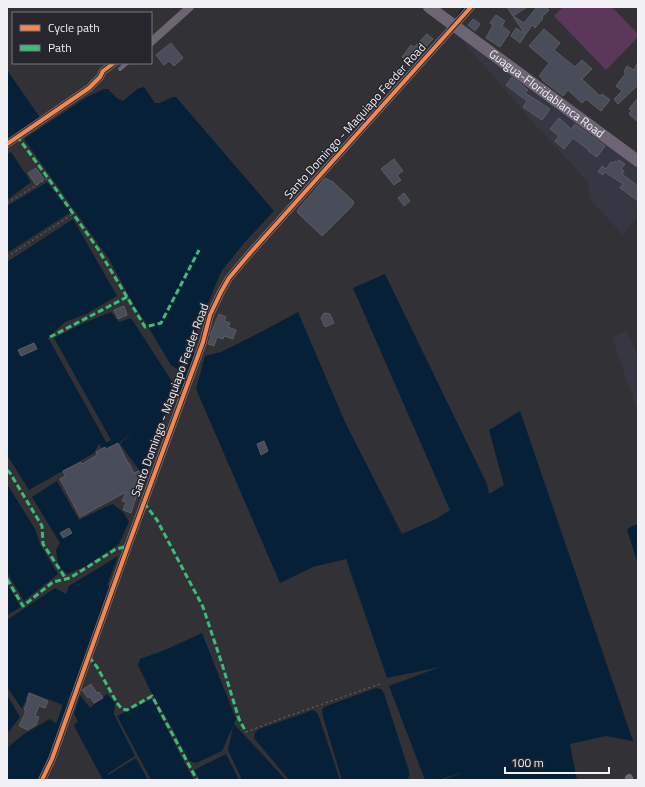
<svg xmlns="http://www.w3.org/2000/svg" width="645" height="787" font-family="'Titillium Web',sans-serif">
<rect width="100%" height="100%" fill="#323236"/>
<path fill="#373643" d="M464 39 638 168V217L623 235 589 198 588 182 540 130 462 40Z
M627 330 638 358V413L612 337Z"/>
<path fill="#5b3759" d="M563 7H612L638 34V37L606 70 554 16Z"/>
<path fill="#062137" d="M7 70 41 119 7 142Z
M144 87 155 103C164 104 168 96 176 97L274 211 244 243 221 272 183 364 177 369 171 365 144 320 135 307 109 259 24 139 87 97 104 89H108L118 99 123 101 137 89Z
M11 152 31 182 7 200V154Z
M47 182 71 212 7 253V206Z
M73 219 117 296 86 314 65 322 43 343 100 442 94 453 29 490 7 455V262Z
M385 274 487 484 489 494 504 485 489 430 520 411 633 741 606 736 570 744 577 780H443L463 772 438 780H425L389 686 440 667 387 678 346 559 313 567 280 583 196 389 205 356 221 352 259 333 298 312 345 422 402 534 436 519 450 510 353 288Z
M111 312 119 322 131 318 175 386 112 442 54 338 82 324Z
M171 395 145 478 120 444Z
M57 481 79 520 107 506 113 504 124 513 129 522 119 544 86 566 67 574 58 565 56 550 60 543 32 497Z
M7 484 35 529 41 546 58 574 24 601 7 572Z
M638 524V564L627 530 630 527Z
M118 556 63 705 29 692 22 709 7 687V620L55 588 66 594 69 586Z
M7 584 21 607 7 615Z
M202 633 236 719 234 724 286 780H242L228 750 233 726 222 751 196 763 189 761 172 728 150 690 138 665 140 659 165 650Z
M376 688 381 689 384 693 409 771V776L407 780H342L323 717 322 710 324 707Z
M107 694 115 703 114 714 135 756 107 774 74 714 80 695 90 708Z
M7 695 20 717 7 734Z
M152 699 182 758 194 780H151L117 716Z
M313 710 315 711 318 714 340 780H289L254 738 255 732 259 729Z
M50 719 58 725 35 780H7V748L24 734Z
M226 754 239 780H200L194 770Z
M136 758 148 780H110L108 775Z"/>
<g fill="none" stroke-linecap="round" stroke-linejoin="round">
<path stroke="#062137" stroke-width="2" d="M457 17 464 7"/>
<path stroke="#062137" stroke-width="7" d="M47 343 105 447 114 443 184 383
M185 380 194 356
M78 726 107 780
M38 780 48 756 109 589"/>
</g>
<path fill="#494c59" stroke="#5c5d60" d="M507 7H527L513 16Z
M537 7H546L549 10 542 17 543 18 535 28 532 25 520 43 511 36 516 28 525 34 513 16 524 23Z
M496 15 505 21 502 26 510 32 500 47 486 38 493 25 490 23Z
M473 19 480 24 475 31 468 25Z
M544 29 560 43 554 50 575 67 582 60 592 69 582 79 600 96 602 94 610 100 601 111 586 99 582 103 568 90 563 96 542 80 543 79 539 76 549 63 529 46Z
M427 34 433 39 416 57 414 54 407 62 402 57 411 45 414 47Z
M171 43 183 58 174 66 169 61 164 65 156 55Z
M638 62V85L618 104 614 99 622 91 616 86 626 73 624 72 627 66 634 70Z
M512 77 528 90 525 93 550 109 542 120 523 107 527 101 506 85Z
M638 98V122L629 114 632 110 629 109Z
M559 118 571 129 575 124 605 146 597 157 588 151 589 150 573 138 564 149 555 141 559 136 550 129Z
M394 159 403 171 397 175 401 180 394 185 381 169Z
M619 160 625 164 621 169 624 171 622 174 638 186V201L620 188 623 184 605 172 603 175 598 172 602 166 606 169 611 162 613 163 615 161 617 162Z
M36 168 44 179 36 185 28 173Z
M325 178 333 182 354 202 352 206 322 236 297 212 299 208Z
M404 193 410 201 404 206 398 198Z
M124 306 127 315 118 319 114 310Z
M324 313 330 314 334 323 325 327 321 318Z
M219 314 226 317 224 321 230 323 228 327 236 330 233 339 224 336 223 339 217 337 214 346 208 344 211 336H210L211 333Z
M34 343 37 349 21 356 18 350Z
M264 441 268 451 261 455 257 444Z
M118 443 128 463H129L134 473 139 471 143 480 140 481 142 485 140 486 131 513 123 510 126 502 122 501 126 492 80 517 60 479 65 476 63 471 81 462 82 464 97 455 96 452 105 447 106 449Z
M69 528 72 533 63 538 60 533Z
M91 684 97 693 99 692 103 698 94 703 90 697 88 698 82 690Z
M29 693 48 701 45 708 39 706 35 716 39 717 36 725 28 730 19 726 26 711 24 710 28 700H27Z"/>
<g fill="none" stroke-linecap="round" stroke-linejoin="round">
<path stroke="#6f6b74" stroke-width="1" stroke-dasharray="2 3" stroke-linecap="butt" d="M7 203 48 178
M7 257 73 214
M246 732 288 716 380 684"/>
<path stroke="#6d6672" stroke-width="4" d="M120 69 127 63"/>
<path stroke="#6d6672" stroke-width="8" d="M151 42 190 7
M7 144 89 88 100 77 103 71 114 63
M629 778 630 780
M42 780 52 759 128 546 192 372 203 342 210 315 221 292 229 278 251 252 471 7"/>
<path stroke="#6e6574" stroke-width="12" id="s1" d="M429 7 638 161"/>
<path stroke="#3abd76" stroke-width="3" stroke-dasharray="6 3" stroke-linecap="butt" d="M17 136 48 178 98 249 145 327 161 323 199 250
M50 337 127 297
M7 470 10 473 42 526 43 544 66 579
M144 503 157 520 203 607 222 664 239 719 246 732
M7 579 23 606 53 582 70 578 116 549 128 546
M89 657 97 667 117 703 122 709 127 710 152 696 197 780"/>
<defs>
<path id="cycleway" d="M7 144 89 88 100 77 103 71 114 63
M42 780 52 759 128 546 192 372 203 342 210 315 221 292 229 278 251 252 471 7"/>
</defs>
<use href="#cycleway" stroke="#27262e" stroke-width="6"/>
<use href="#cycleway" stroke="#f5874c" stroke-width="4"/>
</g>
<g text-anchor="middle" stroke-width="3" stroke-linejoin="round" paint-order="stroke">
<g font-size="12" fill="#f0f0f5" stroke="#27262e">
<text dy="4" stroke="none"><textPath href="#s1" startOffset="146">Guagua-Floridablanca Road</textPath></text>
<text transform="translate(355 121) rotate(-48)" y="4">Santo Domingo - Maquiapo Feeder Road</text>
<text transform="translate(170 400) rotate(-70)" y="4">Santo Domingo - Maquiapo Feeder Road</text>
</g>
</g>
<rect width="645" height="787" fill="none" stroke="#f0f0f5" stroke-width="16"/>
<rect x="12" y="12" width="140" height="52" fill="#27262e" stroke="#77777e"/>
<rect x="20" y="25" width="20" height="6" fill="#f5874c" stroke="#77777e"/>
<text x="48" y="32" font-size="12" fill="#f0f0f5">Cycle path</text>
<rect x="20" y="45" width="20" height="6" fill="#3abd76" stroke="#77777e"/>
<text x="48" y="52" font-size="12" fill="#f0f0f5">Path</text>
<path d="M505 767v6h104v-6" fill="none" stroke="#f0f0f5" stroke-width="2"/>
<text x="511" y="767" font-size="12" fill="#f0f0f5" stroke="#27262e" stroke-width="3" paint-order="stroke">100 m</text>
</svg>
